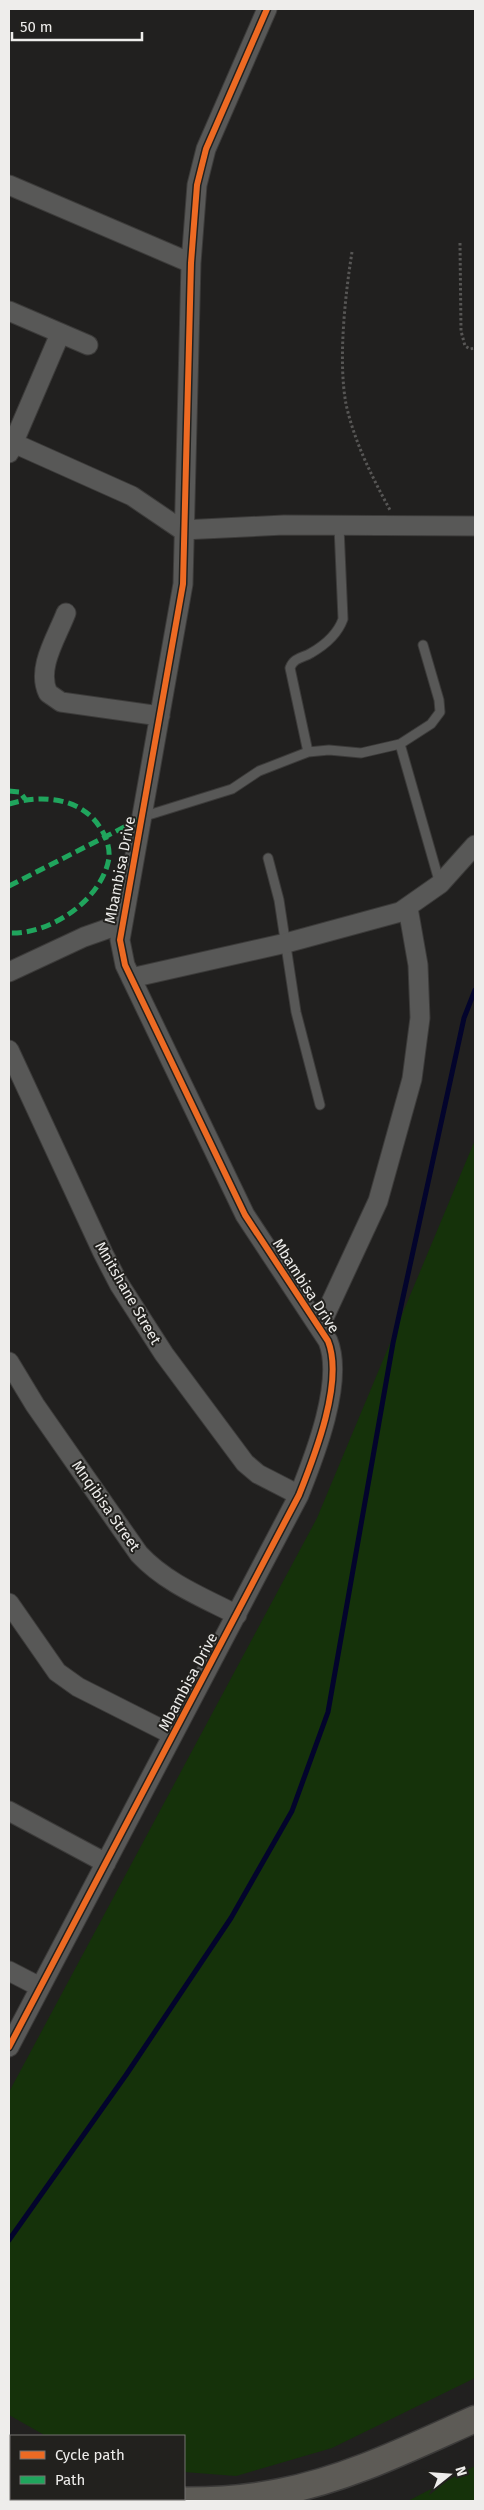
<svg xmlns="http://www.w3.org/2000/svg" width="484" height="2510" font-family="'Fira Sans',sans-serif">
<rect width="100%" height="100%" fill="#21201f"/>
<path fill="#15320a" d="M475 1140V2378L332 2448 236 2476 184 2472V2436H46L9 2415V2092L317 1518Z
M475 2466V2501H408Z"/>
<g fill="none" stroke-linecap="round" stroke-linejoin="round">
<path stroke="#03042c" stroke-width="5" d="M9 2240 126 2075 231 1918 292 1811 328 1712 393 1343 464 1018 475 990"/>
<defs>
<path id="lane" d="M339 527 343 619C338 633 325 645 311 653 303 658 294 657 290 668L308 752 329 750 361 753 400 744 431 724 440 712 439 700 423 645
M400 744 440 884
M142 817 232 789 259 771 308 752
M268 858 279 900 296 1012 320 1105"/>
<path id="street" d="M9 185 191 263
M9 311 88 345
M9 441 132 496 182 530
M9 453 60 334
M182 530 284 525 475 526
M66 613C57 637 36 668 48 693L61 702 160 716
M9 972 84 937 121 924
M131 978 286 943 400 912 440 884 475 845
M9 1050 103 1253 119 1284 164 1354 245 1463 258 1474 299 1495
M320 1326 378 1201 412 1079 420 1018 418 965 408 908
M9 1362 35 1405 139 1554C166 1583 202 1597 237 1615
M9 1603 57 1672 78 1687 173 1735
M9 1811 106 1863
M9 1971 40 1987
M9 2047 299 1495C315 1455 344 1381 328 1341L245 1215 125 965 120 940 183 584 191 263 197 185 206 149 267 9"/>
<path id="secondary" d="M9 2455 11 2456
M143 2499C189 2502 235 2501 280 2492 348 2479 412 2447 475 2419"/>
</defs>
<use href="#lane" stroke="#3c3b3a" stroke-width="11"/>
<use href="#street" stroke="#3c3b3a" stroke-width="21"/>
<use href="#secondary" stroke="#3c3b3a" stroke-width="29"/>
<path stroke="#575655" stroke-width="3" stroke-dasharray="2.5 2.5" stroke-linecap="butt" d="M460 243 461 331 465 346 470 349 475 348
M352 252C345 296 338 361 346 404 354 441 372 477 390 510"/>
<use href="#lane" stroke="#585857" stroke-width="9"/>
<use href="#street" stroke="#585857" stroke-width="19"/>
<use href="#secondary" stroke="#5d5b56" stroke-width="26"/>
<path stroke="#20a55d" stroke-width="5" stroke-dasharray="10 5" stroke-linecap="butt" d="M9 791 20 792 25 799
M9 804C41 794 82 797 101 829 106 836 110 848 109 858 102 900 50 935 9 933
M9 886 142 818"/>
<defs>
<path id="cycleway" d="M9 2047 299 1495C315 1455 344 1381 328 1341L245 1215 125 965 120 940 183 584 191 263 197 185 206 149 267 9"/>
</defs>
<use href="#cycleway" stroke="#22211e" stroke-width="9"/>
<use href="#cycleway" stroke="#ed6a23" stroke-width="6"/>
</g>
<g text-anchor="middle" stroke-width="4" stroke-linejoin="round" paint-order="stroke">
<g font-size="15" fill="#eeedeb" stroke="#22211e">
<text transform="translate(120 870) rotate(-79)" y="5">Mbambisa Drive</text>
<text transform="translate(306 1286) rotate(57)" y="5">Mbambisa Drive</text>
<text transform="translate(128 1293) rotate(60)" y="5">Mnitshane Street</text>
<text transform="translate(106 1506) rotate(55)" y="5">Mnqibisa Street</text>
<text transform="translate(188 1682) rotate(-62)" y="5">Mbambisa Drive</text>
</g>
</g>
<rect width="484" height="2510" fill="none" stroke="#eeedeb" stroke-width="20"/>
<rect x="10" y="2435" width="175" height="65" fill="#22211e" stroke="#747370"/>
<rect x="20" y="2451" width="25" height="8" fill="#ed6a23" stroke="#747370"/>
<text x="55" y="2460" font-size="15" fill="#eeedeb">Cycle path</text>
<rect x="20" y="2476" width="25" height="8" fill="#20a55d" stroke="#747370"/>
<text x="55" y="2485" font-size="15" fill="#eeedeb">Path</text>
<g transform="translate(449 2475) rotate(73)" stroke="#22211e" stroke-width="4" paint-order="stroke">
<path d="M0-4L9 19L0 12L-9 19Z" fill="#eeedeb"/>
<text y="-8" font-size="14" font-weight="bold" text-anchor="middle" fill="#eeedeb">N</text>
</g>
<path d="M12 32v8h130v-8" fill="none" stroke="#eeedeb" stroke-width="2.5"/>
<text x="20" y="32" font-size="15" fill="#eeedeb" stroke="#22211e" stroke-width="4" paint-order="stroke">50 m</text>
</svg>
